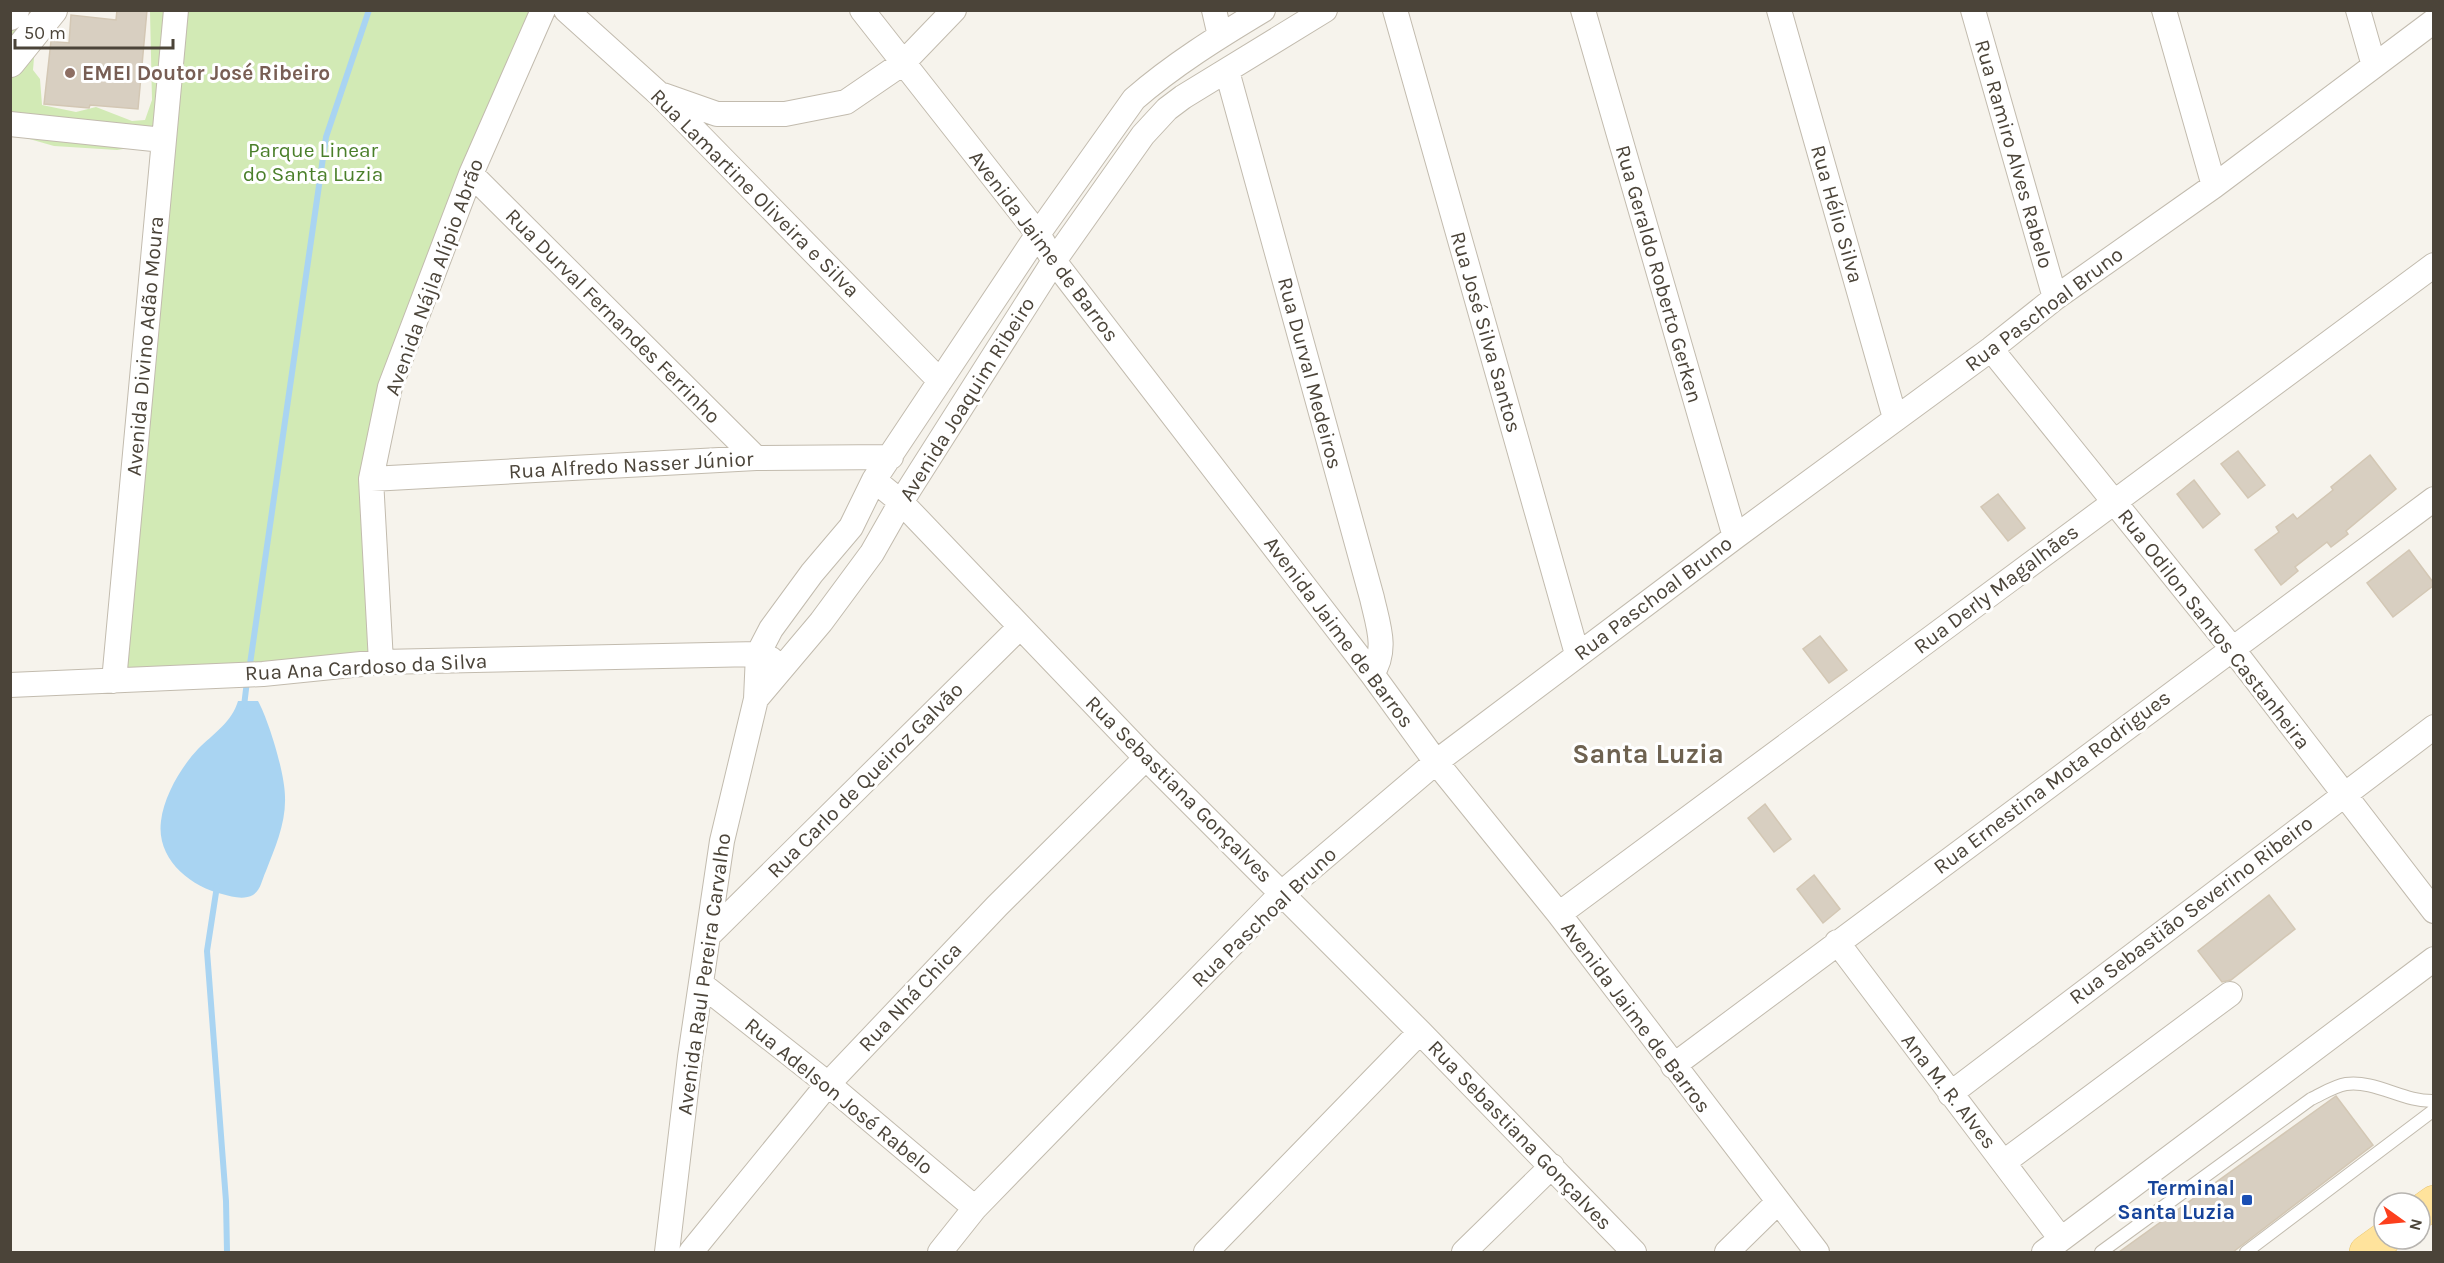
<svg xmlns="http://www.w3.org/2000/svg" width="2444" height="1263" font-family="Karla,sans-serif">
<rect width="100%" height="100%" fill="#f6f3ec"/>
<path fill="#d2eab5" d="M11 11H52L34 58 33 70 40 79 42 105 76 112 96 107 132 121 145 120 152 100 150 11H543L471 174 371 479 381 662 114 681 155 149 142 146 117 150 54 146 12 134Z"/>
<path fill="#a9d4f2" d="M238 701H258C269 721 285 774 285 797 286 823 275 848 266 871 262 879 261 890 253 895 244 900 232 897 222 894 190 886 156 859 161 821 164 796 181 767 198 749 213 734 232 722 238 701Z"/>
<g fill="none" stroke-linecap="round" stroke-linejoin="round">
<path stroke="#a9d4f2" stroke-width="6" d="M249 671 326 137 369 10
M244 706 247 681
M217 886 207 951 226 1201 227 1252"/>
</g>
<path fill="#d8cfc1" stroke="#d3c7b4" stroke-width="1.5" d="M117 10H147L138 109 90 105 89 108 44 104 51 41 69 43 71 15 116 20Z
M2238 451 2265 485 2248 498 2221 464Z
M2370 455 2396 489 2346 531 2348 534 2331 547 2327 542 2295 567 2298 571 2281 585 2255 550 2279 532 2276 527 2293 514 2297 519 2333 490 2331 487Z
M2194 480 2220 514 2203 528 2177 494Z
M1998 494 2025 528 2008 541 1981 507Z
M2409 550 2433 582V586L2393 617 2367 583Z
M1820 636 1847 670 1829 683 1803 649Z
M1765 804 1791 839 1774 852 1748 818Z
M1814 875 1840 909 1823 923 1797 889Z
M2269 895 2295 929 2231 980 2222 982 2198 951Z
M2336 1096 2373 1145 2233 1252H2119Z"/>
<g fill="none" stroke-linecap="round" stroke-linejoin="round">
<defs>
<path id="service" d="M2101 1252 2311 1099C2322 1094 2334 1086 2346 1084 2376 1080 2403 1102 2434 1101
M2246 1252 2434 1110"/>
<path id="minor" d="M566 10 658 93 940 381
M862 10 1038 234 1054 261 1372 674 1436 762 1559 914 1817 1252
M1214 10 1220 36
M1395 10 1577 654
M1583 10 1735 537
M1779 10 1895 418
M1973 10 2055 298
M2164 10 2214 186
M2358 10 2374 66
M1227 71 1372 598C1378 625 1388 650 1372 674
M663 95 717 114H785L846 102 903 63 954 10
M10 124 163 140
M471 174 756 458
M1991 349 2231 647 2434 911
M371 479 756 458 891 457
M874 480 901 502 1146 758 1420 1032 1634 1252
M381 662 371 479 390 387 471 174 543 10
M114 681 176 10
M10 685 263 674 381 662 758 654 771 659
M756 699 821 622 872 553 901 502 1054 261 1143 135 1167 109 1183 97 1325 10
M1559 914 2434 265
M710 934 1020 627
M1837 942 2061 1239
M701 984 828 1084 975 1208
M1673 1066 2434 499
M1950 1094 2434 727
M2004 1162 2230 994
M667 1252 690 1057 722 841 756 699 758 654 771 629 812 573 851 527 874 480 1038 234 1134 99C1173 65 1218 37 1263 10
M691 1252 828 1084 997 906 1146 758
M940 1252 975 1208 1282 893 1436 762 1735 537 1991 349 2055 298 2214 186 2434 21
M1206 1252 1420 1032
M1464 1252 1552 1166
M1727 1252 1777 1203
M2044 1252 2434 959"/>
<path id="tertiary" d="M10 15 14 10
M10 62 52 10"/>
<path id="primary" d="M2420 1212 2434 1202
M2366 1252 2384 1239"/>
</defs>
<use href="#service" stroke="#c2bbae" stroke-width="14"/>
<use href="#minor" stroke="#c2bbae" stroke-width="26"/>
<use href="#tertiary" stroke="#c2bbae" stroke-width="32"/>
<use href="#primary" stroke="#e6c16a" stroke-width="34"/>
<use href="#service" stroke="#fff" stroke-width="12"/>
<use href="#minor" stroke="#fff" stroke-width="24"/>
<use href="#tertiary" stroke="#fff" stroke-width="30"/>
<use href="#primary" stroke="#ffe39c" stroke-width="33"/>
</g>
<circle fill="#8d6e63" stroke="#fff" stroke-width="2" cx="70" cy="73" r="6"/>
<rect fill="#1a4fb4" stroke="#fff" stroke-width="2" x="2241" y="1194" width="12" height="12" rx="3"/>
<g text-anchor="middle" stroke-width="6" stroke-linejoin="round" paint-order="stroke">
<g font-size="21" font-weight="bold" fill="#785e54" stroke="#fff" text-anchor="start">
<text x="82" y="80">EMEI Doutor José Ribeiro</text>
</g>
<g font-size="21" fill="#4a7f2a" stroke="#fff">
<text x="313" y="157">Parque Linear<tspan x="313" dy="24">do Santa Luzia</tspan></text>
</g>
<g font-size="21" fill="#4b4439" stroke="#fff">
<text transform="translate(2014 154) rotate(74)" y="7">Rua Ramiro Alves Rabelo</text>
<text transform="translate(755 193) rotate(45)" y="7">Rua Lamartine Oliveira e Silva</text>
<text transform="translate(1837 214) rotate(74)" y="7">Rua Hélio Silva</text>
<text transform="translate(1044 246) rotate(53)" y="7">Avenida Jaime de Barros</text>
<text transform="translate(1659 274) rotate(74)" y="7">Rua Geraldo Roberto Gerken</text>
<text transform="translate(434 277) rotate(-70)" y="7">Avenida Nájla Alípio Abrão</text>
<text transform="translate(2044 309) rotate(-37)" y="7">Rua Paschoal Bruno</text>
<text transform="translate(613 316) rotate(45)" y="7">Rua Durval Fernandes Ferrinho</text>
<text transform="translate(1486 332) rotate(74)" y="7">Rua José Silva Santos</text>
<text transform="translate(145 346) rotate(-85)" y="7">Avenida Divino Adão Moura</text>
<text transform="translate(1310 373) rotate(75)" y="7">Rua Durval Medeiros</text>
<text transform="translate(967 399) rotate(-58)" y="7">Avenida Joaquim Ribeiro</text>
<text transform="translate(631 465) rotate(-3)" y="7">Rua Alfredo Nasser Júnior</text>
<text transform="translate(1996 589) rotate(-37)" y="7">Rua Derly Magalhães</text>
<text transform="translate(1653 598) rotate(-37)" y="7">Rua Paschoal Bruno</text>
<text transform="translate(2214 629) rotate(52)" y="7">Rua Odilon Santos Castanheira</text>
<text transform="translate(1339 632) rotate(53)" y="7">Avenida Jaime de Barros</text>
<text transform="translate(366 667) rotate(-3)" y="7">Rua Ana Cardoso da Silva</text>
<text transform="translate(865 780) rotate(-45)" y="7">Rua Carlo de Queiroz Galvão</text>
<text transform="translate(2052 782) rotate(-37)" y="7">Rua Ernestina Mota Rodrigues</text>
<text transform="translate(1179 789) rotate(45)" y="7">Rua Sebastiana Gonçalves</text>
<text transform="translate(2191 910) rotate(-37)" y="7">Rua Sebastião Severino Ribeiro</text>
<text transform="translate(1264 917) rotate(-44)" y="7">Rua Paschoal Bruno</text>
<text transform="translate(704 974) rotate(-82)" y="7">Avenida Raul Pereira Carvalho</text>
<text transform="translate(910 997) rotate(-47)" y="7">Rua Nhá Chica</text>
<text transform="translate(1636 1017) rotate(53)" y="7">Avenida Jaime de Barros</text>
<text transform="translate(1949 1091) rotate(52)" y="7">Ana M. R. Alves</text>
<text transform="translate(839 1096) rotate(39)" y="7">Rua Adelson José Rabelo</text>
<text transform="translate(1520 1135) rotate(46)" y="7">Rua Sebastiana Gonçalves</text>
</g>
<g font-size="21" font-weight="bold" fill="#164399" stroke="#fff" text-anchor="end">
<text x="2235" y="1195">Terminal<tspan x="2235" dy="24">Santa Luzia</tspan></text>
</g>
<g font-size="27" font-weight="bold" fill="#6e6250" stroke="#fff">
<text x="1648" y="763">Santa Luzia</text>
</g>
</g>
<rect width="2444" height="1263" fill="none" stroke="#4b4439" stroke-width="24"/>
<g transform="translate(2402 1221) rotate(105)"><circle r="28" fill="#ffffff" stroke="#b7b4b0" stroke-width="1.5"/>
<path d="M0-4.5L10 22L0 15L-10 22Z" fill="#fc3f1d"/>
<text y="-9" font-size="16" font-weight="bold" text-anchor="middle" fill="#4b4439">N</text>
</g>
<path d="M15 39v9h158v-9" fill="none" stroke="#4b4439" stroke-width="3"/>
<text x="24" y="39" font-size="18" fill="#4b4439" stroke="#ffffff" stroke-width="4.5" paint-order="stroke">50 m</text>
</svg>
